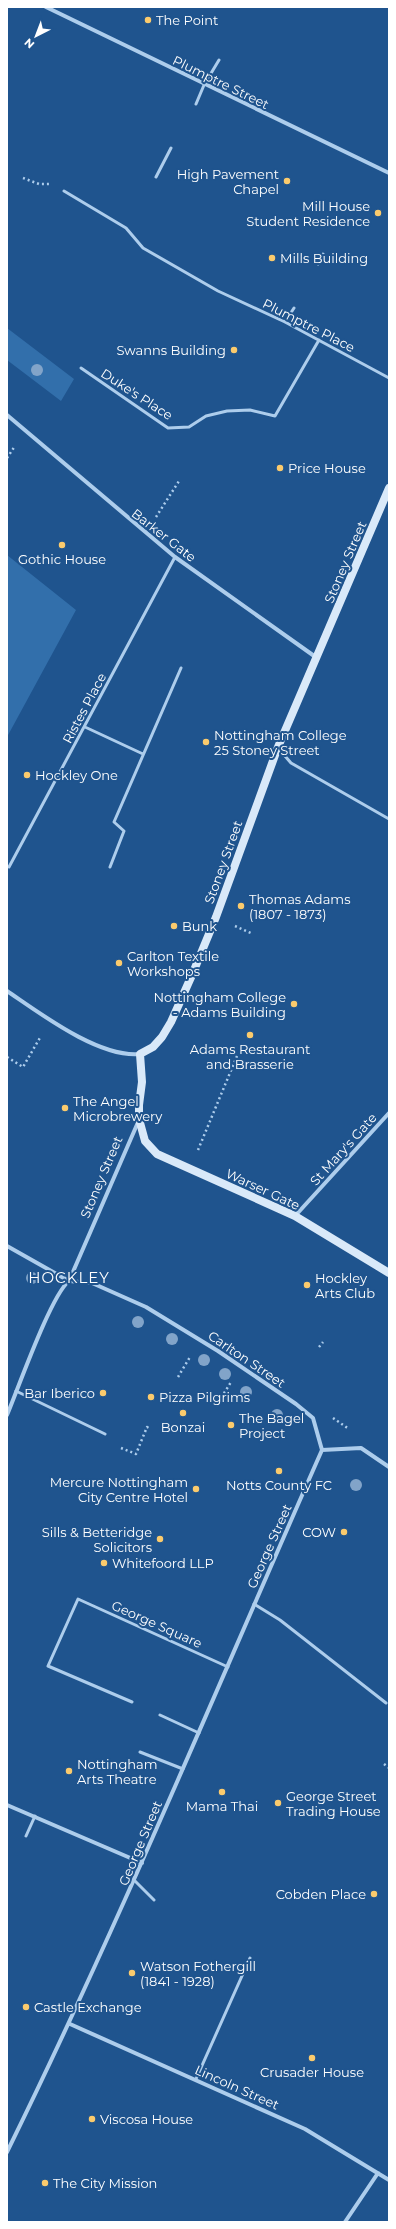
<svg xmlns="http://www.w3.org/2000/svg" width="396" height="2229" font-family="Montserrat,sans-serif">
<rect width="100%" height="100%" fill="#1f548e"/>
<path fill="#326fab" d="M7 328 74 379 61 401 7 360Z
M7 555 76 610 7 737Z"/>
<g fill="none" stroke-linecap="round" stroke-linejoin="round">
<path stroke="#adcdec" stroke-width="2.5" stroke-dasharray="2 3" stroke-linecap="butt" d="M23 178 39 184H49
M7 458 15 446
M156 517 179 481
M235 926 253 934
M7 1057 23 1067 41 1036
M198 1150 237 1056
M319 1347 323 1342
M178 1377 190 1357
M216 1406 231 1382
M333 1418 349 1429
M121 1448 136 1454 147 1427 149 1428
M384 1764 389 1768"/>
<path stroke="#adcdec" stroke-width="3" d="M196 104 204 85 219 60
M156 177 171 148
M64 191 126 228 143 248 218 291 285 322 389 378
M318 264 323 254
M285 322 294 308
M81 368 168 428 189 427 206 416 227 411 250 410 275 416 319 340
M85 727 143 754
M279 749 291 763 389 819
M9 867 175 557
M110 867 124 831 114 822 181 668
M16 1391 105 1434
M254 1604 280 1620 386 1703
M132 1702 48 1666 78 1599 228 1667
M160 1715 199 1733
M140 1752 183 1769
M26 1836 35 1816
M135 1881 154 1900
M196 2079 250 1958"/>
<path stroke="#adcdec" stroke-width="4" d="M46 7 389 173
M7 415 175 557 317 658
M7 991C41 1014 99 1058 140 1054
M295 1216 389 1113
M7 1246 69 1281 92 1283 146 1307 218 1351 296 1404 313 1418 322 1450
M69 1281 139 1120
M7 1415C18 1389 51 1295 69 1281
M322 1450 361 1448 389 1467
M7 1805 142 1863
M70 2024 305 2129 389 2180
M7 2152C120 1922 218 1685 322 1450
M345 2222 378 2173"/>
<path stroke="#d9e9f9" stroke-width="8" d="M389 488 278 747 216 917 192 975 171 1022 162 1037 153 1047 140 1054 142 1082 139 1105V1119L145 1141 157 1154 295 1216 389 1273"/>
</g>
<g fill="#82a4c9">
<circle cx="37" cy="370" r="6"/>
<circle cx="32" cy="1278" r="6"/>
<circle cx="138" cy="1322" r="6"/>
<circle cx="172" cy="1339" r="6"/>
<circle cx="204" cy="1360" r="6"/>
<circle cx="225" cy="1374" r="6"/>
<circle cx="246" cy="1392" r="6"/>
<circle cx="277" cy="1415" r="6"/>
<circle cx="356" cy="1485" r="6"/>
</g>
<g fill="#fbcb6d" stroke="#1f548e" stroke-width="1.5">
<circle cx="148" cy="20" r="4"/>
<circle cx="287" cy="181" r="4"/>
<circle cx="378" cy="213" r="4"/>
<circle cx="272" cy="258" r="4"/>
<circle cx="234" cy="350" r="4"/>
<circle cx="280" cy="468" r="4"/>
<circle cx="62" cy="545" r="4"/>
<circle cx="206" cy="742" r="4"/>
<circle cx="27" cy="775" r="4"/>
<circle cx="241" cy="906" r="4"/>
<circle cx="174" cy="926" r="4"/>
<circle cx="119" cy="963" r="4"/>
<circle cx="294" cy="1004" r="4"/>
<circle cx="250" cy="1035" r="4"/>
<circle cx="65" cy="1108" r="4"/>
<circle cx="307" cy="1285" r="4"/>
<circle cx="103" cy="1393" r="4"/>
<circle cx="151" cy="1397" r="4"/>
<circle cx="183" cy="1413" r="4"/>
<circle cx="231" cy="1425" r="4"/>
<circle cx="279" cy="1471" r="4"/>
<circle cx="196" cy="1489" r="4"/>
<circle cx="344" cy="1532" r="4"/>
<circle cx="160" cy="1539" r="4"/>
<circle cx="104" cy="1563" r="4"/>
<circle cx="69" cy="1771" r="4"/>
<circle cx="222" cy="1792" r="4"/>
<circle cx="278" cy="1803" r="4"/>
<circle cx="374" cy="1894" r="4"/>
<circle cx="132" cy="1973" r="4"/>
<circle cx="26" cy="2007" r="4"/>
<circle cx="312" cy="2058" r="4"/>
<circle cx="92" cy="2119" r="4"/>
<circle cx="45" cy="2183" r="4"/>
</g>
<g text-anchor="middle" stroke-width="4" stroke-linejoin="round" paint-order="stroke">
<g font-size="13" fill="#fff" stroke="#1f548e" text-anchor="start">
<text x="156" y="25">The Point</text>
<text x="279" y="179" text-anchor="end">High Pavement<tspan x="279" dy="15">Chapel</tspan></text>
<text x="370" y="211" text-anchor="end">Mill House<tspan x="370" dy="15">Student Residence</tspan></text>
<text x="280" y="263">Mills Building</text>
<text x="226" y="355" text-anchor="end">Swanns Building</text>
<text x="288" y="473">Price House</text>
<text x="62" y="564" text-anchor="middle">Gothic House</text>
<text x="214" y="740">Nottingham College<tspan x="214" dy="15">25 Stoney Street</tspan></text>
<text x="35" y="780">Hockley One</text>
<text x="249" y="904">Thomas Adams<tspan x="249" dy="15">(1807 - 1873)</tspan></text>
<text x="182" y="931">Bunk</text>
<text x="127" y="961">Carlton Textile<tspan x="127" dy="15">Workshops</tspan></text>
<text x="286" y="1002" text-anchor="end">Nottingham College<tspan x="286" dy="15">- Adams Building</tspan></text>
<text x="250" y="1054" text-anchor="middle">Adams Restaurant<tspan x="250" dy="15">and Brasserie</tspan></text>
<text x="73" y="1106">The Angel<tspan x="73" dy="15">Microbrewery</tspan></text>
<text x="315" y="1283">Hockley<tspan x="315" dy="15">Arts Club</tspan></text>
<text x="95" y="1398" text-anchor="end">Bar Iberico</text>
<text x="159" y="1402">Pizza Pilgrims</text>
<text x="239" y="1423">The Bagel<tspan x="239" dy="15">Project</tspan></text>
<text x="183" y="1432" text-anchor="middle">Bonzai</text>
<text x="188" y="1487" text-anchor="end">Mercure Nottingham<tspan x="188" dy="15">City Centre Hotel</tspan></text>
<text x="279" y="1490" text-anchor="middle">Notts County FC</text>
<text x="152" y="1537" text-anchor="end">Sills &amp; Betteridge<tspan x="152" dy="15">Solicitors</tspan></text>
<text x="336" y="1537" text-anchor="end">COW</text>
<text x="112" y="1568">Whitefoord LLP</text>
<text x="77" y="1769">Nottingham<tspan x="77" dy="15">Arts Theatre</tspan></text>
<text x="286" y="1801">George Street<tspan x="286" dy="15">Trading House</tspan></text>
<text x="222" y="1811" text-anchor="middle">Mama Thai</text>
<text x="366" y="1899" text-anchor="end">Cobden Place</text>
<text x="140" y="1971">Watson Fothergill<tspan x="140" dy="15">(1841 - 1928)</tspan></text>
<text x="34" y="2012">Castle Exchange</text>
<text x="312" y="2077" text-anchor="middle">Crusader House</text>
<text x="100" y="2124">Viscosa House</text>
<text x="53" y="2188">The City Mission</text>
</g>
<g font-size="13" fill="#fff" stroke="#1f548e">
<text transform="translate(221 82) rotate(26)" y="5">Plumptre Street</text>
<text transform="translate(309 325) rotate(27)" y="5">Plumptre Place</text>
<text transform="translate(137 394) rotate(33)" y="5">Duke's Place</text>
<text transform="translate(164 535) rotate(38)" y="5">Barker Gate</text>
<text transform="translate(345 562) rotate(-67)" y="5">Stoney Street</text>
<text transform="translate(84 708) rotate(-62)" y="5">Ristes Place</text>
<text transform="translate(223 862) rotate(-70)" y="5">Stoney Street</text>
<text transform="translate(343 1149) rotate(-48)" y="5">St Mary's Gate</text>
<text transform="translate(101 1177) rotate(-67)" y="5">Stoney Street</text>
<text transform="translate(263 1189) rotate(25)" y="5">Warser Gate</text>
<text transform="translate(247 1359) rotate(34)" y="5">Carlton Street</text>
<text transform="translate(269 1546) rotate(-66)" y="5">George Street</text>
<text transform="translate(157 1624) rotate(24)" y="5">George Square</text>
<text transform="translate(140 1843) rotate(-67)" y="5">George Street</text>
<text transform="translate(237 2087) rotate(24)" y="5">Lincoln Street</text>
</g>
<g font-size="15" letter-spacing="1" fill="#fff" stroke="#1f548e">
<text x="69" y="1283">HOCKLEY</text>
</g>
</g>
<rect width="396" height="2229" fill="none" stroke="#ffffff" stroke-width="16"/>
<g transform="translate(36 36) rotate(222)" stroke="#1f548e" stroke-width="3" paint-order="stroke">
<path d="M0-3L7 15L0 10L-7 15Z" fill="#ffffff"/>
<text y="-6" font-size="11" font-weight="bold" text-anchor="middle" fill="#ffffff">N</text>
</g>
</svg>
